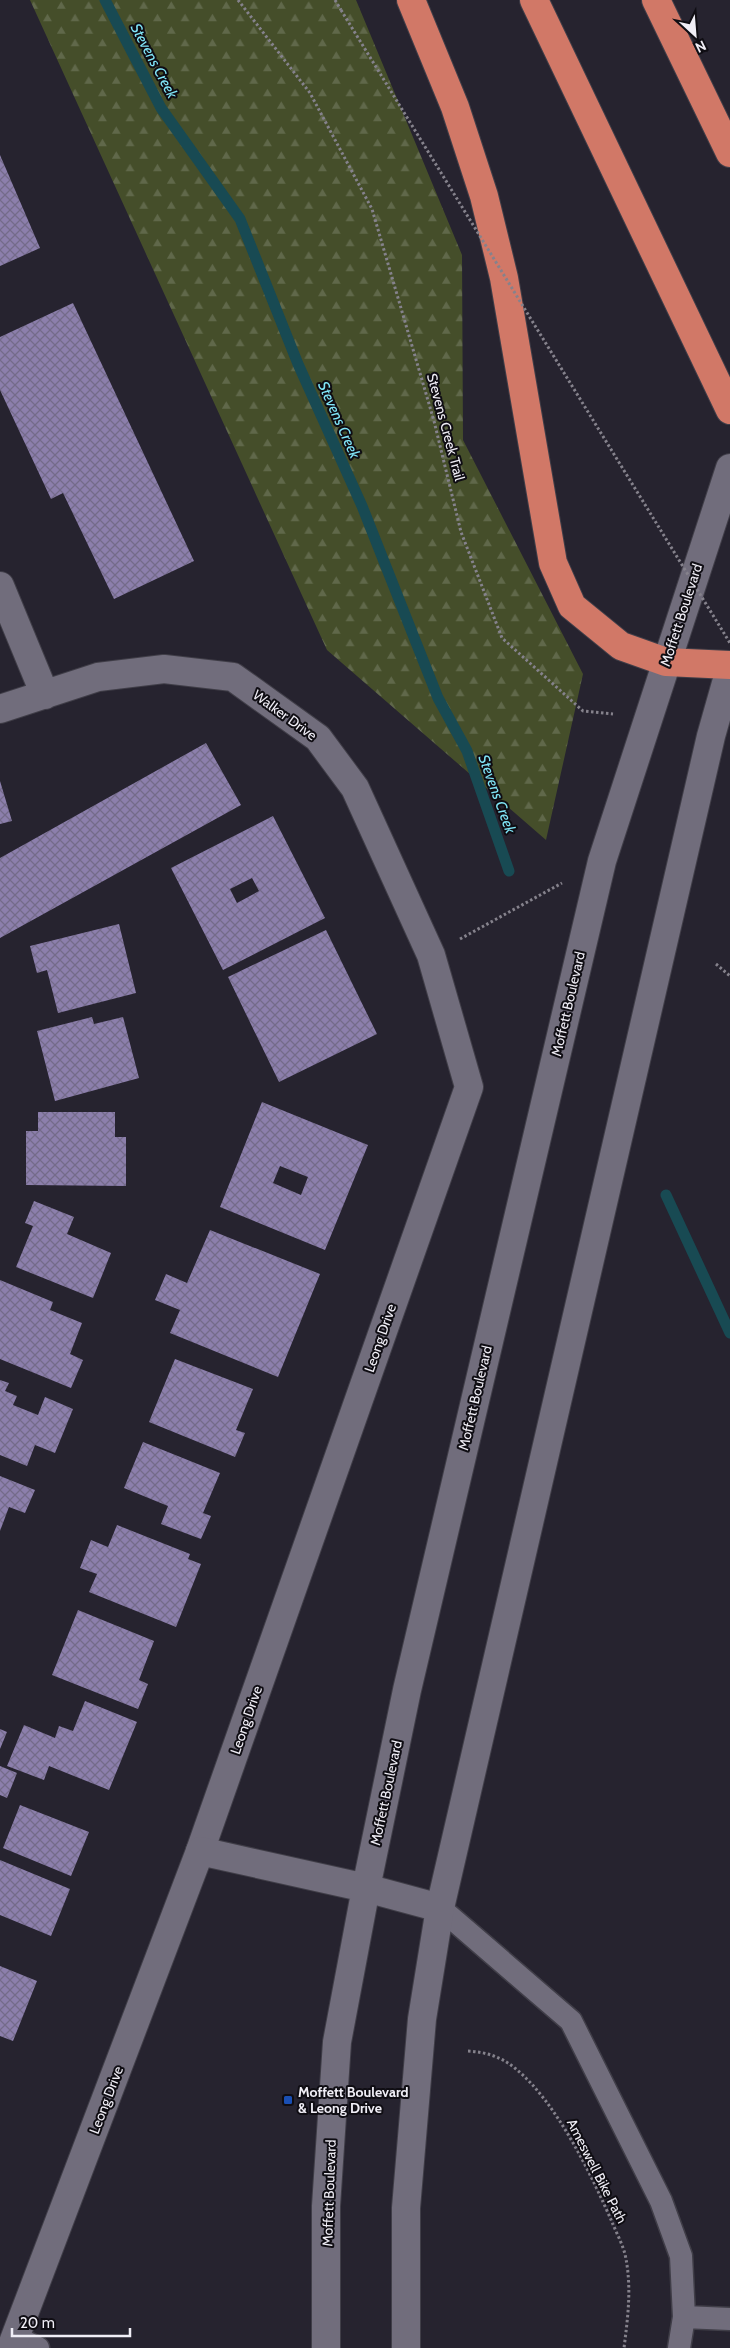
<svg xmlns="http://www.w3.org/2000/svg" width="730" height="2348" font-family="Cabin,sans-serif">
<defs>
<pattern id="forest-firs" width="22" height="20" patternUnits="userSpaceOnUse" patternTransform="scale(1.25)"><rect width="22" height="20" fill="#454e2a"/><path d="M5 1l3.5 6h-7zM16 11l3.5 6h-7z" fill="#60684a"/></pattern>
<pattern id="building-cross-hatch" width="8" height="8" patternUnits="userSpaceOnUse" patternTransform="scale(1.25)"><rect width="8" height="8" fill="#8c7fac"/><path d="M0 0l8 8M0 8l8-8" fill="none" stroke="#746b8a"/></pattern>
</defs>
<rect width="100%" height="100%" fill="#26232f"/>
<path fill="url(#forest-firs)" d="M30 0H356L462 255 463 440 583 674 546 840 327 650Z"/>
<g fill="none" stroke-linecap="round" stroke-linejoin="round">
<path stroke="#184a53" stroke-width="11" d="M105 0 161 108 240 219 298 364 362 506 438 698 467 751 509 871
M666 1195 730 1333"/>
</g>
<path fill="url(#building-cross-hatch)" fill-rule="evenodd" d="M0 155 40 248 0 266Z
M73 303 194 561 114 599 63 493 51 499 0 390V337Z
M206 743 241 805 0 938V858Z
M0 781 12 821 0 824Z
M273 816 325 918 223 970 171 868ZM252 878 259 891 237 903 230 889Z
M119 924 136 993 58 1013 47 970 37 973 30 946Z
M326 930 377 1034 279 1082 228 977Z
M92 1017 94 1024 123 1017 139 1078 55 1101 37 1031Z
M262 1102 368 1145 325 1250 220 1207ZM280 1166 308 1177 301 1195 273 1183Z
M38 1112H115V1137H126V1186L26 1185V1131H38Z
M34 1201 74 1217 67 1234 111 1253 93 1298 16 1267 33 1226 25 1223Z
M210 1230 320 1274 278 1377 170 1333 180 1310 155 1300 166 1274 187 1283Z
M0 1280 53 1302 50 1310 82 1323 70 1354 83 1360 71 1388 0 1359Z
M175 1359 253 1389 236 1430 245 1433 235 1457 149 1422Z
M0 1380 9 1383 5 1391 17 1396 13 1405 38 1415 45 1397 73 1409 55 1453 35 1445 27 1466 0 1455Z
M143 1442 220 1473 203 1513 211 1516 201 1539 161 1524 168 1506 124 1488Z
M0 1476 35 1490 25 1513 9 1507 0 1531Z
M117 1525 190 1554 188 1559 201 1564 176 1627 89 1592 97 1574 80 1568 91 1540 108 1547Z
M78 1610 154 1641 139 1680 148 1684 138 1709 52 1675Z
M85 1701 137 1722 109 1790 49 1766 44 1780 7 1766 24 1725 55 1738 59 1726 73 1731Z
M0 1729 7 1732 0 1749Z
M0 1766 17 1773 7 1798 0 1795Z
M20 1805 89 1832 71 1876 3 1848Z
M0 1860 70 1889 51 1936 0 1915Z
M0 1966 37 1981 13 2041 0 2036Z"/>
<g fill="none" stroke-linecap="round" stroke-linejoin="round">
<defs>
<path id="lane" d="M440 1908 571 2021 661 2201 681 2256 684 2317 679 2348
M684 2317 730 2319
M15 2337 38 2348"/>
<path id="street" d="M0 586 45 695
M0 709 98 677 164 669 233 677 318 738 355 788 431 955 469 1087 200 1851"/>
<path id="secondary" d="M11 2348 200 1851 366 1888 440 1908
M326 2348V2206L337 2042 366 1888 407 1690 602 861 730 468
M406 2348V2208L422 2019 440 1908 711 736 730 669"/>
<path id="highway" d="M411 0 455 107 484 196 504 278 553 563 572 606 621 646 666 662 730 665
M534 0 730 410
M656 0 730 153"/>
</defs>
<use href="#lane" stroke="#403e48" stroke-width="25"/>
<use href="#street" stroke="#403e48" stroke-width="30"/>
<use href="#secondary" stroke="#403e48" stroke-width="30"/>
<use href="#highway" stroke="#403e48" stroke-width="30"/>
<path stroke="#85828c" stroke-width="3" stroke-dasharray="2.5 2.5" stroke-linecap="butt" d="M238 0 310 93 372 209 434 421 461 532 502 638 583 711 613 714
M335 0 341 10
M460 939 562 883
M716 964 730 976
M468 2051C486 2052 502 2057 516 2069 557 2103 591 2174 612 2222 616 2232 622 2243 625 2254 632 2286 628 2316 624 2348"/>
<use href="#lane" stroke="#716d7c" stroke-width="22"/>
<use href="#street" stroke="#716d7c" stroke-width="28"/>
<use href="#secondary" stroke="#716d7c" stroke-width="28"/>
<use href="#highway" stroke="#d17867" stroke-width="28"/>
<path stroke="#85828c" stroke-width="3" stroke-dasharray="2.5 2.5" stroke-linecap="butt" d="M341 10 730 643"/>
</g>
<rect fill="#1a4fb4" stroke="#0f0d13" stroke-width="2" x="283" y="2095" width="10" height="10" rx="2.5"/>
<g text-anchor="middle" stroke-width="4" stroke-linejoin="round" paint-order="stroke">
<g font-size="14" fill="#f0eef6" stroke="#0f0d13">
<text transform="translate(446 427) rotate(75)" y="5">Stevens Creek Trail</text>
<text transform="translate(681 615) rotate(-72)" y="5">Moffett Boulevard</text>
<text transform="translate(285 715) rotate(36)" y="5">Walker Drive</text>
<text transform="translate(568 1004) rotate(-77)" y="5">Moffett Boulevard</text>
<text transform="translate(380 1338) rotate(-71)" y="5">Leong Drive</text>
<text transform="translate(475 1398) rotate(-77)" y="5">Moffett Boulevard</text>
<text transform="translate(246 1720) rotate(-71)" y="5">Leong Drive</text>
<text transform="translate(386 1793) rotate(-78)" y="5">Moffett Boulevard</text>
<text transform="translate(106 2100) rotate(-69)" y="5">Leong Drive</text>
<text transform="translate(597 2171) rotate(63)" y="5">Ameswell Bike Path</text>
<text transform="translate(329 2193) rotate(-88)" y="5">Moffett Boulevard</text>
</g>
<g font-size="14" font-weight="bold" fill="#f0eef6" stroke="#0f0d13" text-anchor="start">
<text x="298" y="2097">Moffett Boulevard<tspan x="298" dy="16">&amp; Leong Drive</tspan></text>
</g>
<g font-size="15" font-style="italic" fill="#81e6f8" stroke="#0f0d13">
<text transform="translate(154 61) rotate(62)" y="5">Stevens Creek</text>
<text transform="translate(339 420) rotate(66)" y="5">Stevens Creek</text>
<text transform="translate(497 794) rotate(70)" y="5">Stevens Creek</text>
</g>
</g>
<g transform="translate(695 35) rotate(154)" stroke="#0f0d13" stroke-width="4" paint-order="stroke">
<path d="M0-4L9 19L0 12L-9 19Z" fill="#f0eef6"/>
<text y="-8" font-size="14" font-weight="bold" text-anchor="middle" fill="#f0eef6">N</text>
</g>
<path d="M12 2328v8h118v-8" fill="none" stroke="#f0eef6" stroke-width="2.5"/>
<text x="20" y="2328" font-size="15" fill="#f0eef6" stroke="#0f0d13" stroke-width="4" paint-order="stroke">20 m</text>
</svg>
